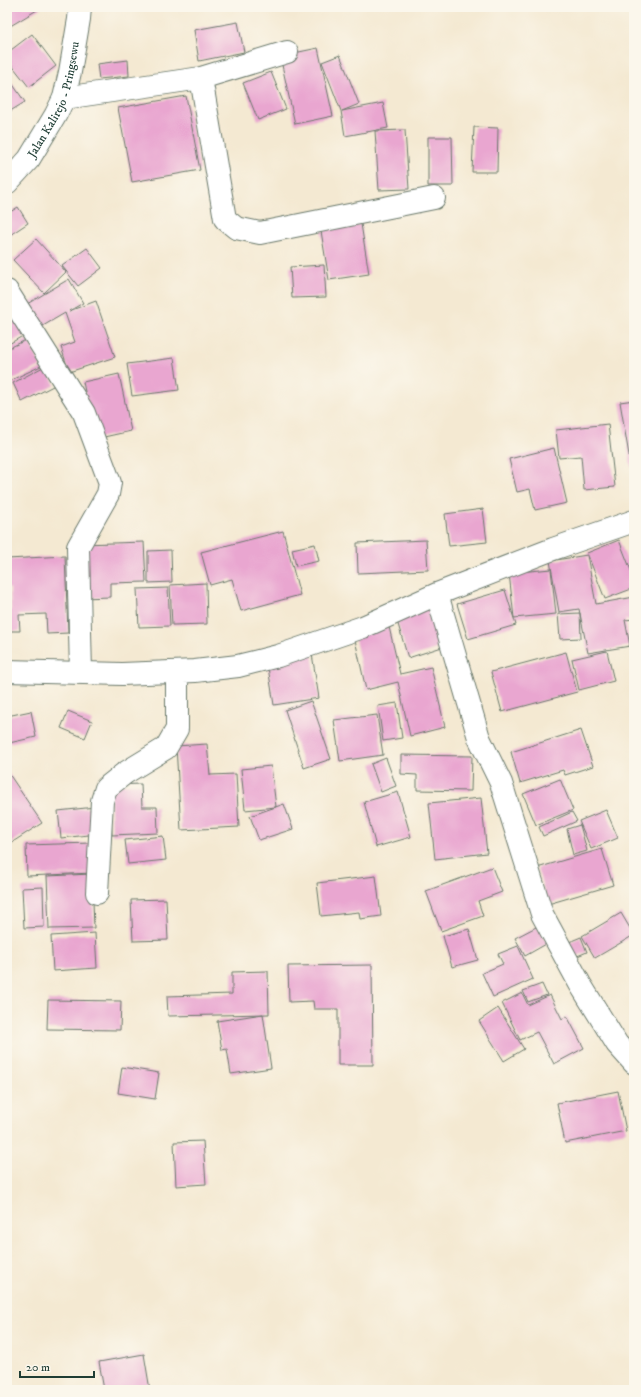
<svg xmlns="http://www.w3.org/2000/svg" width="641" height="1397" font-family="'IM FELL DW Pica',serif">
<rect width="100%" height="100%" fill="#fbf7ec"/>
<filter id="ink" filterUnits="userSpaceOnUse"><feTurbulence type="fractalNoise" baseFrequency=".025" numOctaves="2"/><feDisplacementMap in="SourceGraphic" scale="8" xChannelSelector="R" yChannelSelector="G"/><feConvolveMatrix kernelMatrix="1 2 1 2 8 2 1 2 1" color-interpolation-filters="sRGB"/></filter>
<filter id="wash" filterUnits="userSpaceOnUse"><feTurbulence type="fractalNoise" baseFrequency=".012" numOctaves="4" result="noise"/><feDisplacementMap in="SourceGraphic" scale="16" xChannelSelector="R" yChannelSelector="G"/><feGaussianBlur stdDeviation="0.9" result="paint"/><feColorMatrix in="noise" values="0 0 0 0 0 0 0 0 0 0 0 0 0 0 0 0 0 1.4 0 .05"/><feComposite in="paint" operator="in"/></filter>
<g filter="url(#wash)">
<rect width="100%" height="100%" fill="#f4e9d2"/>
<g id="blocks">
<path fill="#e9a6d0" d="M7 7H42L7 28Z
M238 22 244 52 199 61 194 30Z
M32 34 56 66 29 87 7 59V53Z
M318 48 333 116 295 124 280 56Z
M340 55 359 104 342 111 383 103 388 128 345 136 341 111 322 62Z
M128 60 129 76 99 79 97 64Z
M271 72 286 109 258 120 243 83Z
M7 76 25 102 7 113Z
M186 96 200 170 132 182 118 108Z
M474 127 498 128 497 172H472Z
M405 130 409 189 379 190 375 131Z
M428 137H452L453 186H428Z
M18 207 28 223 7 237V214Z
M361 224 369 274 329 280 321 231Z
M36 239 66 272 44 293 13 260Z
M87 248 102 268 78 286 62 266Z
M324 265 326 297 292 298 290 267Z
M69 279 83 303 69 311 96 301 115 357 69 372 61 347 75 342 65 313 36 330 22 307Z
M7 297 28 333 7 345Z
M28 339 41 366 7 382V349Z
M174 358 179 390 132 396 127 364Z
M45 366 55 385 22 402 13 383Z
M119 374 131 431 95 439 83 382Z
M634 400V466L631 467 620 402Z
M608 424 615 487 584 490 581 456 559 458 556 430Z
M554 448 567 503 535 510 530 489 517 492 509 459Z
M483 509 487 542 449 546 445 514Z
M283 531 300 595 241 611 232 579 210 585 201 552Z
M426 540 428 570 358 573 357 543Z
M619 540 634 578V588L605 599 587 553Z
M144 542 146 582 110 583V597L83 598 82 544Z
M315 544 319 561 296 566 292 549Z
M171 550 172 582 148 583V551Z
M587 555 596 604 634 597V619L625 620 630 646 588 653 579 609 559 612 550 561Z
M65 556 68 633 47 634 46 614 19 615 20 631H7V610H11L10 588H7V559Z
M551 569 556 614 514 618 509 573Z
M206 583 207 624 172 625 170 585Z
M168 588 170 626 139 627 137 589Z
M505 590 516 625 468 639 457 604Z
M432 603 445 646 408 658 395 614Z
M580 613 581 638 560 639 558 614Z
M389 627 400 674 431 667 445 727 410 736 398 682 366 690 354 635Z
M607 651 614 681 579 690 572 659Z
M566 652 577 692 502 712 491 672Z
M312 654 319 698 274 705 267 661Z
M311 701 331 759 304 768 285 710Z
M397 703 402 738 383 741 378 706Z
M31 711 36 737 9 743 7 733V716Z
M68 711 92 721 85 738 61 728Z
M377 715 383 755 340 761 334 720Z
M581 730 593 766 565 775 563 770 520 783 511 752Z
M207 744 210 775 236 774 239 827 181 830 176 746Z
M401 755 472 756 471 791 417 790V775L401 774Z
M386 758 396 786 381 792 371 764Z
M271 766 276 807 245 810 241 769Z
M7 771 42 823 11 843 7 837Z
M560 779 573 810 536 825 523 794Z
M141 784 142 807H157L158 833 112 835 110 785Z
M398 792 411 837 376 847 364 802Z
M481 798 487 853 435 859 429 803Z
M284 804 293 829 259 840 250 816Z
M95 807 98 834 61 838 58 811Z
M606 810 618 838 591 849 579 821Z
M572 812 577 821 543 836 539 827Z
M580 825 587 851 573 855 567 829Z
M163 836 166 860 128 864 125 840Z
M91 843 92 873 27 876 26 845Z
M602 849 613 885 548 904 537 868Z
M492 867 502 892 478 901 483 916 441 931 426 891Z
M92 874 94 928 49 929 47 876Z
M376 876 381 916 360 919 359 912 321 916 317 883Z
M43 887 44 927 24 928 22 888Z
M166 899 168 940 133 941 131 900Z
M621 913 634 935 595 958 582 936Z
M538 926 548 943 525 956 515 938Z
M469 929 478 960 452 967 443 936Z
M95 933 97 968 53 971 51 936Z
M581 937 587 952 575 957 569 942Z
M518 946 533 979 493 997 482 973 503 964 498 954Z
M372 965 373 1065H338V1009H314L313 1001 289 1002 288 966Z
M268 971 269 1014 168 1016 167 996 232 994V972Z
M542 984 547 995 528 1002 523 991Z
M522 993 528 1005 550 995 562 1019 567 1016 584 1048 554 1064 537 1032 520 1040 502 1003Z
M48 1000 121 1001 120 1030 47 1029Z
M498 1008 524 1049 504 1061 479 1021Z
M263 1014 271 1068 231 1074 227 1049 222 1050 217 1021Z
M122 1067 159 1073 155 1099 118 1093Z
M618 1091 626 1131 565 1143 557 1103Z
M203 1141 206 1184 176 1186 174 1142Z
M144 1354 150 1390H104L99 1362Z"/>
</g>
</g>
<g filter="url(#ink)">
<use href="#blocks" fill-opacity="0" stroke="#6a796b" stroke-width="1"/>
<g fill="none" stroke-linecap="round" stroke-linejoin="round">
<defs>
<path id="minor" d="M201 78 287 52
M64 98 201 78 225 219 236 228 260 233 434 198
M7 291 84 413 110 483 108 494 78 547 81 673
M437 594 479 738 501 783 542 914 580 984 617 1044 634 1063
M7 671 122 674 195 671 238 666 278 656 363 627 437 594 553 549 634 521
M97 893 102 801 106 788 125 773 166 748 177 729V672"/>
<g id="major">
<path id="s1" d="M7 183 29 159 55 116 64 98 70 72 79 19 80 7"/>
</g>
</defs>
<use href="#minor" stroke="#6a796b" stroke-width="24"/>
<use href="#major" stroke="#6a796b" stroke-width="24"/>
<use href="#minor" stroke="#fff" stroke-width="22"/>
<use href="#major" stroke="#fff" stroke-width="22"/>
</g>
</g>
<g text-anchor="middle" stroke-width="4" stroke-linejoin="round" paint-order="stroke">
<g font-size="12" fill="#1f3d34" stroke="#fbf7ec">
<text dy="4" stroke="none"><textPath href="#s1" startOffset="98">Jalan Kalirejo - Pringsewu</textPath></text>
</g>
</g>
<rect width="641" height="1397" fill="none" stroke="#fbf7ec" stroke-width="24"/>
<path d="M20 1371v6h74v-6" fill="none" stroke="#1f3d34" stroke-width="2"/>
<text x="26" y="1371" font-size="12" fill="#1f3d34" stroke="#fbf7ec" stroke-width="3" paint-order="stroke">20 m</text>
</svg>
